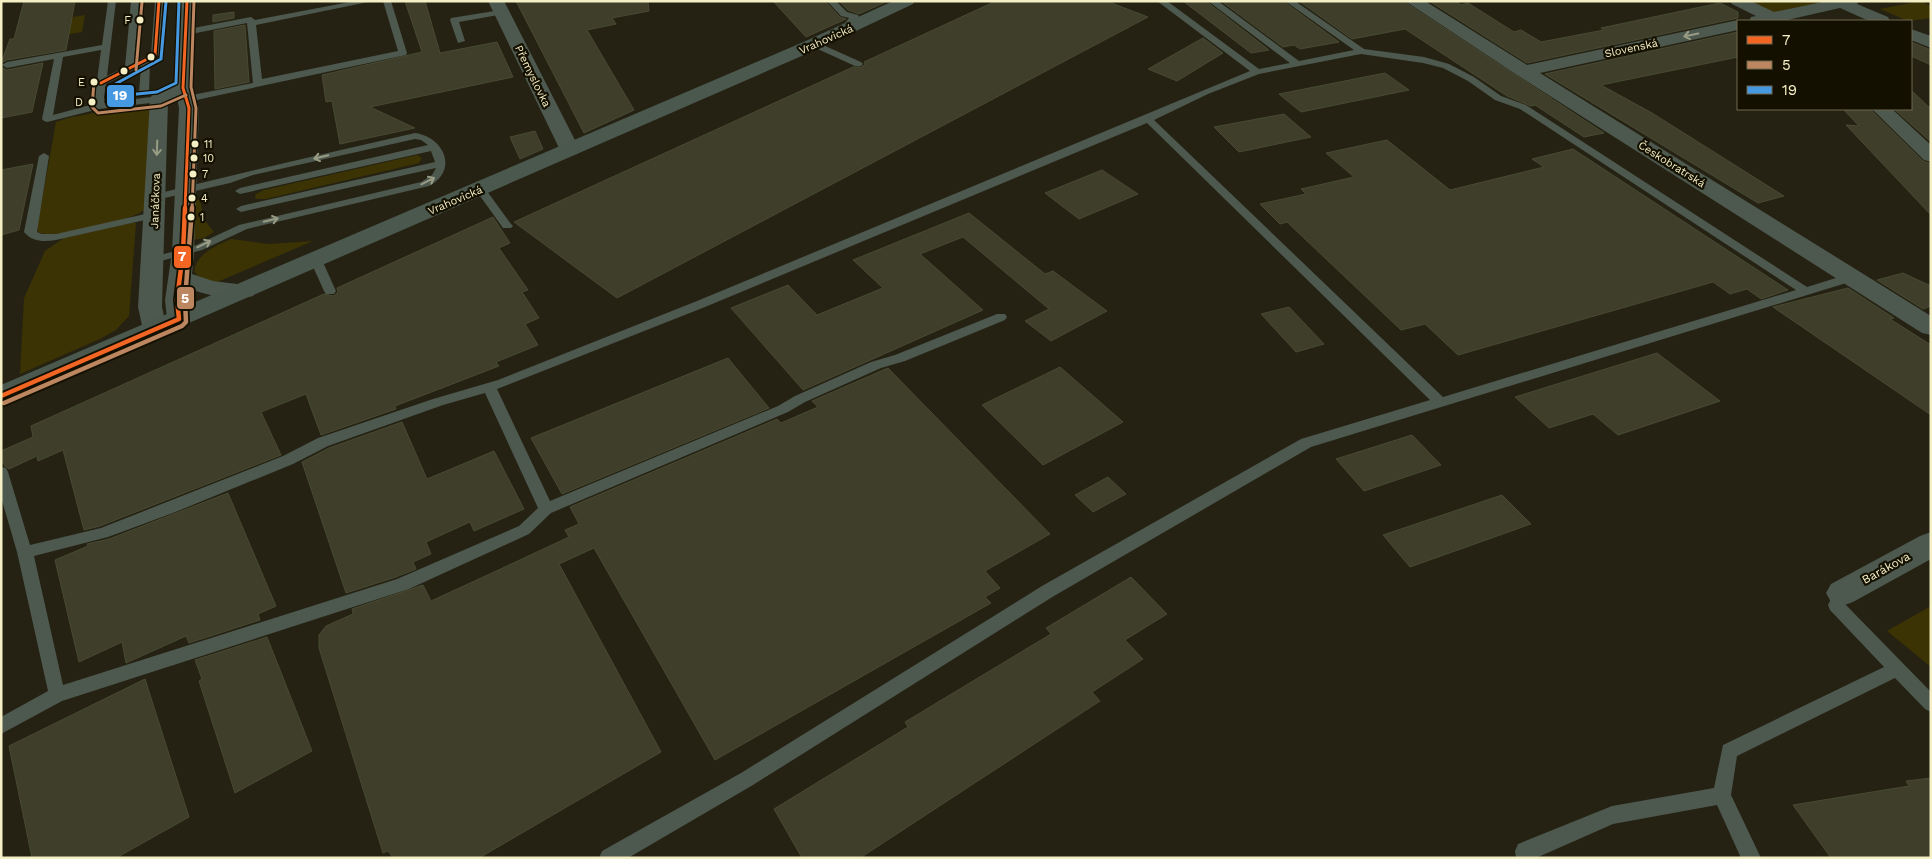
<svg xmlns="http://www.w3.org/2000/svg" width="1932" height="859" font-family="'Work Sans',sans-serif">
<rect width="100%" height="100%" fill="#252213"/>
<path fill="#3b3303" d="M1743 1H1844L1773 15Z
M1920 1 1931 6V18L1908 21 1880 9Z
M85 15 82 32 51 37 55 20Z
M130 106H143L151 110 144 210C132 221 52 240 38 232L37 228 56 122 68 118Z
M417 155 422 158 419 163 415 164 266 199H256L255 197 256 194 264 190Z
M200 199 203 218 214 232 204 238 193 240 195 200Z
M131 223H136L129 316 116 330 100 339 20 374 24 298 45 251 64 238Z
M231 239 269 244 313 241 215 283 200 279 194 271C197 253 216 246 231 239Z
M1931 606V667L1887 631Z"/>
<path fill="#3e3e2a" stroke="#484a33" d="M24 1H75L66 50 7 60 1 63 10 39H14Z
M405 1H425L440 53 497 42 513 77 370 107 415 128 340 144 332 101 326 102 322 75 422 52Z
M516 1H648L649 11 612 18 616 24 587 30 634 110 584 133Z
M773 1H825L840 17 846 19 806 37Z
M839 1H888L859 14 848 10Z
M996 1H1106L1148 17 617 298 514 222 853 67H862L865 64 864 62Z
M1183 1H1206L1269 50 1251 53Z
M1221 1H1283L1339 42 1300 49 1294 45 1283 47Z
M1299 1H1403L1604 133 1584 137 1535 105 1531 106 1507 96 1405 29 1352 39Z
M1429 1H1456L1461 5 1468 3 1514 32 1521 30 1541 42 1604 30 1601 28 1720 3 1738 12V18L1527 63Z
M234 12V18L213 22V15Z
M245 25 249 82 215 89 214 31Z
M1738 32V57L1601 85 1652 113 1784 196 1758 203 1545 74Z
M1203 38 1223 53 1177 81 1148 69Z
M1911 42 1931 50V65L1911 56Z
M43 63 32 112 1 118V67L7 70Z
M1385 73 1409 90 1301 112 1279 94Z
M1911 90 1931 109V142L1894 109H1911Z
M1843 109H1870L1923 161 1931 164V215L1846 125 1859 126Z
M1284 114 1311 137 1239 152 1214 127Z
M535 131 543 149 520 159 510 137Z
M1387 140 1450 190 1544 167 1532 159 1573 149 1788 290 1761 299 1747 289 1730 294 1713 282 1458 355 1425 324 1401 330 1287 222 1280 224 1260 204 1306 194 1301 189 1354 177 1326 153Z
M33 164 19 230 1 235V170Z
M1102 170 1138 194 1079 219 1045 193Z
M969 213 1045 274 1053 271 1107 311 1051 341 1025 321 1049 309 963 237 920 254 983 310 803 390 731 308 788 285 817 315 883 288 853 260Z
M493 217 510 243 499 248 528 290 522 292 539 318 525 324 538 345 496 362 499 366 395 406 396 409 321 435 306 394 261 412 281 455 100 526 84 530 63 450 38 461 37 456 9 469 5 466 1 459V451L33 437 31 426 324 294 334 296 338 292 337 288Z
M1903 273 1931 286V306L1923 309 1877 280Z
M1848 288 1894 318 1890 319 1931 345V415L1773 307Z
M1289 307 1324 344 1296 352 1261 314Z
M1657 353 1720 401 1618 435 1593 414 1549 428 1515 397Z
M728 358 769 408 562 494 531 438Z
M1060 367 1123 422 1043 465 982 405Z
M888 368 1050 534 985 571 1000 588 985 597 991 603 715 760 594 548 559 564 661 752 479 858H393L388 851 383 853 319 648V635L326 626 353 614 352 609 423 585 431 601 492 573 569 537 565 530 579 524 570 507 777 419 781 423 818 407 812 401Z
M402 422 427 479 494 451 524 509 474 531 470 522 426 542 431 554 413 562 416 569 396 577 346 593 302 462 329 448Z
M1412 435 1441 465 1364 491 1336 459Z
M1108 477 1126 494 1093 512 1075 495Z
M228 493 276 606 258 614 260 620 189 643 186 636 126 663 122 642 79 662 55 560 88 546 87 544 109 539Z
M1502 495 1531 524 1410 567 1383 535Z
M1131 577 1167 614 1125 640 1143 659 1092 692 1100 701 860 858H802L774 809 908 727 905 722 1051 634 1046 628Z
M267 637 312 751 235 793 199 681 202 679 195 660Z
M145 679 189 817 116 858H32L9 746Z
M1931 778V858H1831L1793 805 1909 786 1906 781Z"/>
<g fill="none" stroke-linecap="round" stroke-linejoin="round">
<path fill="#4d584e" fill-rule="evenodd" d="M108 1H116L107 76 125 67 131 1H139L134 62 151 54 155 1H163L159 55 150 61 149 93 144 96 139 93 141 66 106 84 104 103 159 96 164 99 159 102 99 109 47 122 44 121 42 119 54 59 7 68 2 65 7 62 102 45ZM101 50 94 104 53 115 63 57Z
M355 1H373L256 25 262 79 398 51 383 1H391L407 53 406 55 187 102 182 99 187 96 253 83 247 23 186 35 182 32 183 30 251 17 255 20Z
M827 1H836L847 12 858 15 859 17 854 22 859 26 858 28 846 25 845 23 849 18 841 16Z
M1157 1H1167L1259 69 1290 63 1208 1H1218L1299 61 1354 50 1285 1H1295L1364 49 1424 57 1449 64 1474 77 1501 96 1526 105 1807 287 1852 273 1858 277 1856 280 1311 447 1054 596 753 785 628 858H599L602 851 741 773 1042 586 1301 439 1430 400 1147 123 705 307 497 389 550 501 778 406 795 396 871 362 895 355 997 314H1005L1007 317 1005 320 905 361 881 368 805 402 788 412 551 513 529 534 409 589 62 701 1 734V717L48 691 17 552 1 497V467L6 468 8 472 30 545 101 528 283 456 318 438 433 399 498 380 697 301 1250 71ZM1361 54 1423 63 1443 68 1468 81 1495 100 1520 109 1796 290 1443 397 1154 120 1208 94 1259 74ZM485 393 538 508 519 526 397 579 63 685 34 556 108 537 173 513 293 464 328 446 443 405Z
M501 10H504V14L459 22 465 41 458 43 450 20 451 18Z
M814 41 861 62 863 64 861 66H855L811 46V42Z
M415 133C444 137 459 170 429 186L247 229 202 250 157 262 153 263 147 260 149 258 194 246 239 225 421 182 432 175 436 168 241 212 236 209 241 206 435 162 431 151 240 194 235 191 240 188 428 145 421 140 415 139 253 175 230 183 156 200 151 197 152 195C240 173 327 153 415 133Z
M44 153 49 156 37 232 42 234H56L154 212 159 215 154 218 56 240C44 242 32 242 24 232L39 156Z
M480 186 484 187 511 224 513 226 511 228H503L475 189Z
M316 257 322 260 336 291 334 294H326L324 291 310 260Z
M1842 587 1848 588 1850 593 1845 604 1931 692V712L1925 709 1895 678 1737 756 1731 795 1761 858H1741L1717 805 1613 824 1536 858H1516L1515 851 1518 844 1612 806 1714 788 1723 745 1884 667 1830 610 1828 605 1836 588Z"/>
<path fill="#4d584e" fill-rule="evenodd" d="M179 1H195L192 88 199 108 194 252 192 274 213 281 253 286 257 291 253 296C234 301 209 296 190 289 189 301 194 315 188 325L179 327 170 325 167 319 165 300 172 252 179 108 177 98 168 102 162 307 167 330 164 336 155 338 146 336 143 330 138 307 150 99 152 95 174 85Z
M488 1H504L580 150 577 154 570 156 563 154 560 150Z
M1405 1H1425L1527 65 1738 20 1743 21H1738V30L1540 73 1931 316V335L1922 333 1517 75Z
M1730 1H1751L1774 12 1827 1H1859L1857 4 1888 17 1890 21H1869L1840 8 1787 20V21H1749L1751 17 1756 16 1732 4Z
M1911 29 1931 36V48L1911 40Z
M1872 109H1892L1931 145V162L1924 160Z
M1931 532V559L1853 602 1842 606 1831 602 1826 593 1831 584 1920 536Z"/>
<path fill="#4a584e" fill-rule="evenodd" d="M893 1H915L913 4 820 48 1 405V385L808 40Z"/>
<defs>
<path id="bus-1-far1" d="M101 83 155 55 159 1
M185 210 189 108 183 88 187 1"/>
<path id="bus-1" d="M1 396 179 319 177 300 183 252 185 208"/>
<path id="bus-2-far1" d="M136 70 142 2
M94 82 92 107 98 113 161 106 186 95
M192 210 196 108 191 87 194 1"/>
<path id="bus-2" d="M4 403 182 326 186 322 185 300 192 208"/>
<path id="bus-3" d="M166 2 161 59 108 88 107 97 157 92 176 83 179 1"/>
</defs>
<use href="#bus-1-far1" stroke="#141000" stroke-width="5.5"/>
<use href="#bus-1" stroke="#141000" stroke-width="8"/>
<use href="#bus-2-far1" stroke="#141000" stroke-width="5.5"/>
<use href="#bus-2" stroke="#141000" stroke-width="8"/>
<use href="#bus-3" stroke="#141000" stroke-width="5.5"/>
<use href="#bus-1-far1" stroke="#f26522" stroke-width="3"/>
<use href="#bus-1" stroke="#f26522" stroke-width="4.5"/>
<use href="#bus-2-far1" stroke="#bb8660" stroke-width="3"/>
<use href="#bus-2" stroke="#bb8660" stroke-width="4.5"/>
<use href="#bus-3" stroke="#4699e1" stroke-width="3"/>
</g>
<defs><path id="oneway-shaft" d="M-6 0H5M1.5-3L5.5 0L1.5 3" fill="none" stroke-width="1.6" stroke-linecap="round" stroke-linejoin="round" transform="scale(1.25)"/></defs>
<g stroke="#999c84">
<use href="#oneway-shaft" transform="translate(1691 35) rotate(168)"/>
<use href="#oneway-shaft" transform="translate(157 148) rotate(92)"/>
<use href="#oneway-shaft" transform="translate(321 157) rotate(167)"/>
<use href="#oneway-shaft" transform="translate(428 181) rotate(-27)"/>
<use href="#oneway-shaft" transform="translate(271 220) rotate(-13)"/>
<use href="#oneway-shaft" transform="translate(204 244) rotate(-26)"/>
</g>
<g fill="#f5efc5" stroke="#141000" stroke-width="2">
<circle cx="140" cy="20" r="4.5"/>
<circle cx="151" cy="57" r="4.5"/>
<circle cx="124" cy="71" r="4.5"/>
<circle cx="94" cy="82" r="4.5"/>
<circle cx="92" cy="102" r="4.5"/>
<circle cx="195" cy="144" r="4.5"/>
<circle cx="194" cy="158" r="4.5"/>
<circle cx="193" cy="174" r="4.5"/>
<circle cx="192" cy="198" r="4.5"/>
<circle cx="191" cy="217" r="4.5"/>
</g>
<g text-anchor="middle" stroke-width="4.5" stroke-linejoin="round" paint-order="stroke">
<g font-size="11" fill="#f5efc5" stroke="#141000" text-anchor="start">
<text x="131" y="24" text-anchor="end">F</text>
<text x="85" y="86" text-anchor="end">E</text>
<text x="83" y="106" text-anchor="end">D</text>
<text x="204" y="148">11</text>
<text x="203" y="162">10</text>
<text x="202" y="178">7</text>
<text x="201" y="202">4</text>
<text x="200" y="221">1</text>
</g>
<g font-size="11" fill="#f5efc5" stroke="#141000">
<text transform="translate(826 39) rotate(-24)" y="4">Vrahovická</text>
<text transform="translate(1631 48) rotate(-12)" y="4">Slovenská</text>
<text transform="translate(533 76) rotate(64)" y="4">Přemyslovka</text>
<text transform="translate(1672 164) rotate(32)" y="4">Českobratrská</text>
<text transform="translate(455 200) rotate(-23)" y="4">Vrahovická</text>
<text transform="translate(155 201) rotate(-88)" y="4">Janáčkova</text>
</g>
<g font-size="12" fill="#f5efc5" stroke="#141000">
<text transform="translate(1886 568) rotate(-29)" y="4">Barákova</text>
</g>
</g>
<g stroke="#141000" stroke-width="2">
<rect x="106" y="84" width="29" height="24" rx="5" fill="#4699e1"/>
<rect x="173" y="245" width="19" height="24" rx="5" fill="#f26522"/>
<rect x="176" y="286" width="19" height="24" rx="5" fill="#bb8660"/>
</g>
<g font-size="14" text-anchor="middle" font-weight="bold" fill="#fff">
<text x="120" y="100">19</text>
<text x="182" y="261">7</text>
<text x="185" y="303">5</text>
</g>
<rect width="1932" height="859" fill="none" stroke="#f5efc5" stroke-width="5"/>
<rect x="1737" y="20" width="175" height="90" fill="#141000" stroke="#6e694f"/>
<rect x="1747" y="36" width="25" height="8" fill="#f26522" stroke="#6e694f"/>
<text x="1782" y="45" font-size="15" fill="#f5efc5">7</text>
<rect x="1747" y="61" width="25" height="8" fill="#bb8660" stroke="#6e694f"/>
<text x="1782" y="70" font-size="15" fill="#f5efc5">5</text>
<rect x="1747" y="86" width="25" height="8" fill="#4699e1" stroke="#6e694f"/>
<text x="1782" y="95" font-size="15" fill="#f5efc5">19</text>
</svg>
